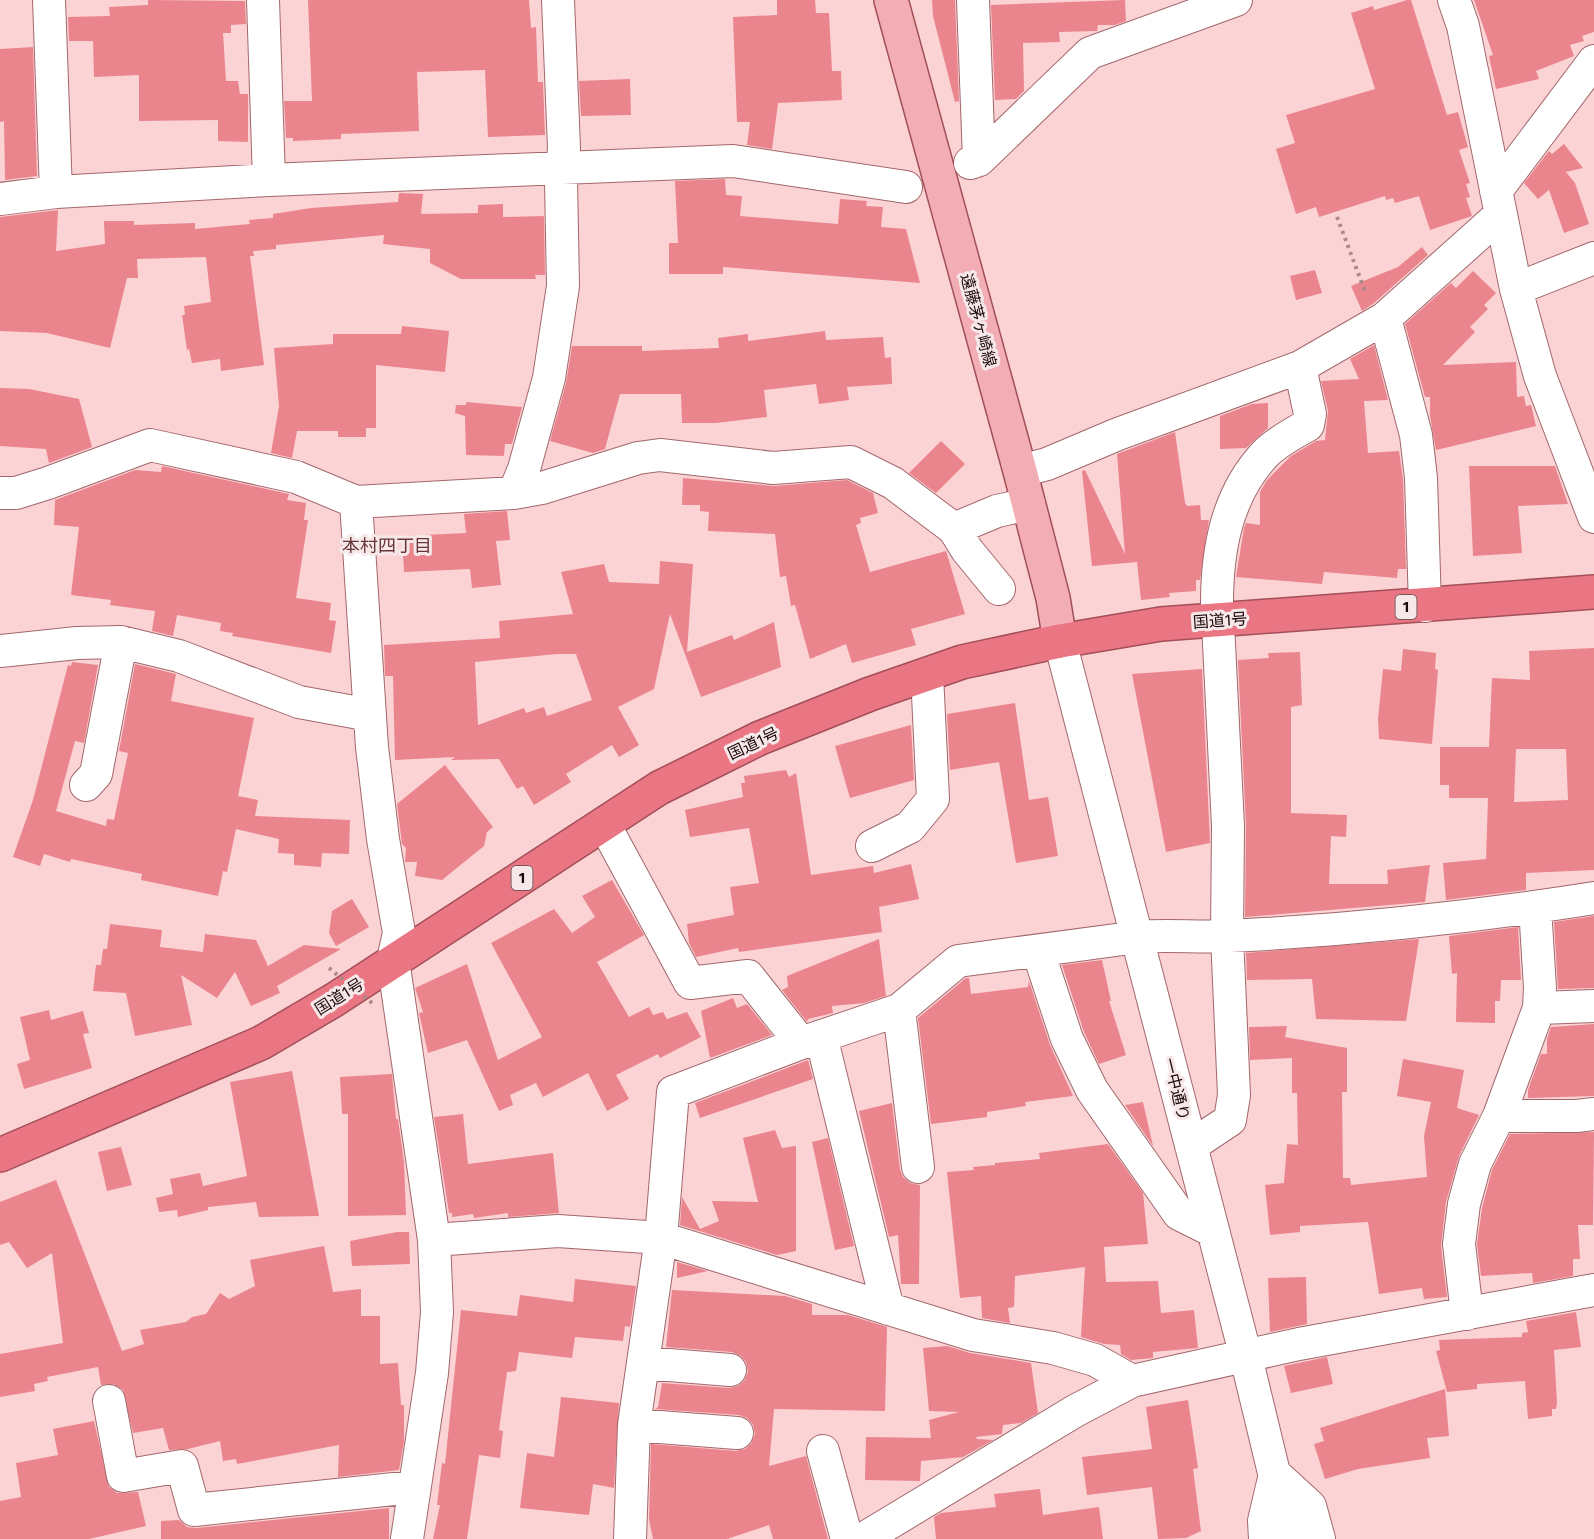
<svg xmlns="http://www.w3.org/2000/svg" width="1594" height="1539" font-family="'Fira Sans Condensed','Noto Sans JP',sans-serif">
<rect width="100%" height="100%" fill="#fcd3d5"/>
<path fill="#ea848d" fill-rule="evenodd" d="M148 0 245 1 246 24 231 25V33H223L226 81H238L240 94H248V142L218 141V120L139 121V75L94 77 93 41H69L68 17 110 16 109 7 148 5Z
M308 0H529L531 28 536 27 538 82H543L545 135 488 137 485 70 417 72 419 131 341 134V139L293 141V138H286L284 101H312Z
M777 0H815L816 13H829L832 71H841L842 100 778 103 772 149 747 145 750 122H737L733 17 777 15Z
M932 0H955L959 101 955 102 933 16Z
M1125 0 1126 21 1115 25H1098L1097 31 1059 32 1060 42 1023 43 1024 91 1016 99 995 100 991 5Z
M1407 0H1411L1447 115 1458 112 1468 147 1459 150 1470 183 1466 184 1470 197 1466 198 1472 216 1430 230 1419 196 1395 203 1393 198 1386 200 1385 196 1319 217 1316 207 1296 214 1276 149 1295 143 1286 115 1375 89 1351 13 1373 6 1374 10Z
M1474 0H1594V32L1582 36 1584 41 1570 45 1574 56 1536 71 1539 79 1496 89 1489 56 1493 55Z
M33 47 37 176 5 180 4 121 0 122V49Z
M630 79 631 115 581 116 579 81Z
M1564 144 1583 168 1566 172 1575 183 1589 224 1564 233 1549 190 1538 199 1524 183 1549 151 1552 154Z
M725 179 726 195 742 196 740 216 838 224 840 199 867 201 866 206 883 207 881 227 906 229 920 283 723 267V274H669V243H678L675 181Z
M399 193 423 194 421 214 478 213V205L503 204V217L544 216 545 275H535L536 279H461L430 263V249L383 244 384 235 276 245V249L253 251 254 256H250L264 365 221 371 220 359 192 363 189 349 187 350 182 315H185L184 306 211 302 206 257 137 259 138 278H127L110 348 47 333 0 331V217L58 210 56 251 105 244 104 221H134V225L195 223V229L250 224 249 220 273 218V214L311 208 398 202Z
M1422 247 1428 255 1374 303 1362 311 1351 286 1398 267Z
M1315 270 1322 293 1296 300 1290 276Z
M1473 271 1496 293 1484 305 1488 309 1470 327 1475 332 1443 365 1516 362 1517 397 1524 396 1526 406 1531 405 1536 426 1436 450 1430 416V397H1425L1405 324 1451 283 1456 288Z
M402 326 449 331 445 372 376 365V428H366V437H338V431H297L292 458 271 453 279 406 274 348 333 344V334H401Z
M825 331 826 340 883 337 885 358 891 357 892 384 847 387 849 400 819 404 816 384 764 390 767 417 716 423H682L681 394H620L605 449 593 453 550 441 566 383 572 346H642V351L719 348 718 338 748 334V341Z
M1374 345 1388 400 1364 401 1368 453 1399 451 1403 479 1406 569H1398L1397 578 1324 572 1322 584 1236 577 1244 528 1246 523 1260 525V492L1267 480 1291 456 1316 441 1325 440 1328 411 1321 381 1359 379 1350 359Z
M0 388 29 389 79 399 92 447 49 463 46 449 0 446Z
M466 402 522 407 512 444H505L504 456 466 455 465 416 455 413 456 405H466Z
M1268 403V428L1246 448 1220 449V416L1252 404Z
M1175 432 1185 503 1187 506 1200 505 1201 520H1209L1200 580H1196V591L1169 593 1170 597 1141 600 1137 562 1092 566 1082 471 1085 470 1125 554 1117 454Z
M941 441 965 464 936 493 909 473Z
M162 466 289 494 287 500 306 503 304 520H308L296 598 331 603 329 620 336 621 331 653 232 636 233 633 220 631 221 623 177 615 173 636 152 631 155 611 110 605 111 600 71 595 79 527 54 525 55 500 135 470 161 472Z
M1469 466H1555L1568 504 1518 506 1522 553 1473 556Z
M683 478 774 486 847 480 873 493 878 513 860 518 861 523 856 525 870 572 946 551 965 614 911 629 916 645 852 663 846 644 810 659 795 605 791 606 786 576 780 577 775 534 708 531 709 512 700 511V505H682Z
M507 511 510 540 496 541 501 585 472 588 470 569 404 572 402 536 466 533 464 514Z
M660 561 693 564 687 652 732 635 734 640 774 622 781 667 701 697 670 614 654 689 618 707 639 745 619 757 612 745 566 774 571 782 534 805 523 786 517 789 499 759 451 760 455 757 395 760 393 676H385L384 645 500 638 499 621 573 614 561 572 604 564 609 582 659 584ZM557 654H576L592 700 547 716 544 707 526 713 524 708 478 725 475 662Z
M1594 648V870L1526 873V890L1446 900 1443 863 1486 859 1488 798H1449V785H1440V747H1489L1492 678 1530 680 1529 651ZM1516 749H1566L1568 800 1514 802Z
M1403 649 1436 653 1435 669 1438 670 1432 744 1379 739 1378 719 1383 669 1401 671Z
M1300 652 1302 705 1291 707V813L1347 815 1346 837 1331 836 1329 884H1388L1387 870 1430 865 1425 902 1245 917 1246 826 1238 660 1269 658 1268 653Z
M72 662 98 665 84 743 75 741 56 811 106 826 107 819 114 820 128 753 119 751 135 664 176 674 171 701 254 718 238 796 258 800 255 816 350 820 349 854 322 853 321 867 294 865V854L278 853 279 839 236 829 227 872 223 871 218 896 141 880 142 874 71 859 70 862 44 854 40 866 13 857 33 800 68 665 71 666Z
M1202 669 1210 843 1166 852 1132 674Z
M1015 703 1029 800 1048 797 1058 856 1016 863 999 762 950 770 947 714Z
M911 725 914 780 850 798 835 746Z
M445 765 493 827 487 832 484 846 442 880 415 876 417 862H405L406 848 402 844 397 804Z
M786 770 789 777 796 773 811 875 873 866 874 873 911 864 919 899 879 907 882 932 739 952 738 948 696 957 689 943 687 924 734 915 730 887 759 883 749 828 690 837 685 810 743 797 741 783H745L744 776Z
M612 880 644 935 597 962 629 1017 649 1007 653 1015 663 1012 667 1019 687 1012 701 1037 660 1058 658 1054 616 1075 629 1099 607 1111 588 1073 543 1097 536 1083 510 1095 513 1105 499 1111 467 1040 428 1053 419 1013 423 1012 415 988 467 964 498 1060 542 1037 491 943 554 909 572 933 595 917 582 896Z
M352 899 369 927 336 946 329 933 332 911Z
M1594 916V988L1558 989 1554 922Z
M110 924 162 930 160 947 203 952 205 934 256 940 268 966 304 945 341 949 277 986 280 993 251 1006 235 972 217 998 181 975 192 1025 135 1036 126 993 93 991 96 965H101L103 949H107Z
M1518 927 1521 980H1501L1500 1001H1495V1023L1456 1022 1457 973 1452 974 1449 936Z
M879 939 886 996 864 1003 832 1006 833 1013 808 1019 807 1022 782 990 788 987 787 976Z
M1419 939 1406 1021 1316 1019 1312 979 1247 980 1246 953Z
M1102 960 1111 1001H1109L1126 1055 1099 1064 1084 1032 1062 965Z
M966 978H969L971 994 1028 987 1029 981 1050 1045 1073 1096 1025 1102 1026 1106 987 1112V1117L931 1124 918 1018Z
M733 998 737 1008 747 1004 772 1035 710 1058 701 1011Z
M49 1010 51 1020 83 1011 89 1033 83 1034 92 1068 24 1089 17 1064 30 1060 20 1017Z
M1594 1024V1096L1528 1098V1090L1541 1054H1547V1039L1551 1027Z
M1287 1026 1285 1037 1347 1048V1092H1342L1343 1178H1350L1351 1185 1427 1177 1424 1136 1431 1102 1397 1096 1403 1059 1464 1070 1457 1108 1479 1115 1459 1156 1446 1202 1441 1246 1447 1297 1424 1299 1422 1288 1379 1294 1368 1222 1300 1226V1232L1270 1235 1265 1185 1284 1183 1287 1144 1298 1145 1297 1093H1292V1058L1250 1060 1249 1027Z
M808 1060 813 1079 700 1118 695 1103Z
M292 1071 319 1216 259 1217 256 1202 208 1207V1210L178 1217 177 1210 159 1212 156 1198 173 1194 170 1179 200 1173 203 1186 247 1176 230 1082Z
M392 1074 396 1119H398L404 1162 406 1215 348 1216V1114H342L340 1077Z
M1143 1102 1153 1146 1125 1105Z
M892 1103 900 1170 903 1177 910 1183 920 1185 919 1284H901L898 1235 889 1237 859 1111Z
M463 1114 468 1164 553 1153 559 1213 508 1217V1213L474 1218 473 1214 452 1217V1213H449L434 1117Z
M775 1130 782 1148 796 1146V1251L777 1255 680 1225 682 1197 700 1229 719 1221 712 1201 758 1202 743 1138Z
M1594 1132 1593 1225H1578L1580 1259H1573V1276L1533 1283 1532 1273 1481 1276 1477 1244 1482 1208 1492 1170 1510 1134Z
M828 1138 854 1246 835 1250 812 1142Z
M1108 1144 1143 1193 1148 1244 1104 1247 1106 1282 1158 1281 1161 1313 1194 1310 1198 1348 1153 1352V1358L1131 1360 1121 1354 1120 1345 1104 1344 1081 1337 1085 1267 1015 1276 1014 1307 1008 1308 1010 1323 982 1318 981 1296 960 1298 947 1172 974 1170 973 1167 995 1165V1163L1040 1159 1039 1153Z
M121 1147 132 1185 107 1191 98 1152Z
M56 1180 122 1351 144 1344 140 1330 186 1322 192 1317 206 1314 220 1293 229 1299 255 1286 250 1260 324 1246 333 1292 361 1289V1316H380V1364L398 1363 401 1405H404V1441L399 1470 338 1477 339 1445 237 1464 236 1459 223 1461 220 1441 188 1449 169 1450 163 1428 133 1433 123 1390 114 1384 101 1385 98 1367 47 1377 48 1381 34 1384 35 1391 0 1397V1354L63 1343 52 1253 27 1268 9 1242 0 1245V1202Z
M397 1232H409L410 1264 352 1266 350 1241Z
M677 1262 708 1271 677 1278Z
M1306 1277 1307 1324 1270 1332 1268 1278Z
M575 1279 636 1286 630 1327 625 1326 623 1341 575 1337 572 1358 519 1352 516 1371 507 1372 499 1430 503 1431 500 1458 479 1455 467 1539H433L440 1505H437L442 1463 445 1464 461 1310 517 1316 520 1295 573 1302Z
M672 1290 785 1296 812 1304V1315H848L887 1327 885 1411 774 1409 769 1466 806 1456 828 1539H773L769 1525 727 1539H653L649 1519 651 1444 736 1451 745 1449 751 1444 755 1434 753 1425 747 1418 739 1415 655 1409 658 1407 662 1383 729 1388 738 1386 744 1381 748 1372 746 1362 741 1356 732 1352 666 1347Z
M1576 1312 1581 1347 1554 1350 1557 1403 1556 1409H1552V1416L1528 1419 1525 1381 1477 1384V1389L1447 1392 1436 1351 1440 1350 1439 1340 1522 1337V1333L1528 1332 1526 1321Z
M947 1346 970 1353 1031 1363 1038 1413 1021 1423 1003 1425 1002 1434 976 1437 977 1439 993 1440 963 1457 921 1461 920 1481 865 1480 866 1437 931 1438 929 1420 959 1412 929 1411 923 1348Z
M1327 1357 1333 1384 1291 1393 1284 1366Z
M1445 1389 1449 1436 1427 1438 1430 1458 1358 1469 1325 1479 1314 1444 1324 1441 1320 1428Z
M561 1397 619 1403 614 1488 593 1484 589 1515 520 1508 527 1453 554 1457Z
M1188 1400 1198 1468 1193 1469 1201 1531 1186 1538 1158 1539 1152 1487 1087 1495 1082 1457 1152 1449 1146 1407Z
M94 1421 109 1487 117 1493 138 1492 146 1526 89 1539H0V1501L21 1497 16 1463 58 1455 53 1429Z
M1040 1489 1043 1515 1099 1507 1103 1539H936L934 1517 941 1513 996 1507 994 1494Z
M389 1508V1539H161V1521L179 1520 187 1527 196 1528Z"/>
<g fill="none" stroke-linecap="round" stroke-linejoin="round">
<defs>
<path id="minor" d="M49 0 56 192
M263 0 269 180
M973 0 979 160
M1454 0 1463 26 1516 289 1540 376 1594 517
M970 163 979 160 1090 53 1236 0
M1496 191 1594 61
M0 199 56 192 269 180 733 161 906 187
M1516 289 1594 258
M1385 318 1416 435 1421 478 1425 606
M1020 471 1047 464 1118 434 1300 367 1385 318 1500 215
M0 493H16L48 483 150 445 296 477 356 502 514 493 542 488 638 458 660 455 773 468 851 462 893 483 954 529 997 511 1029 504
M514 493 524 469 549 378 563 286 561 180 564 148 558 0
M356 502 372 747 383 839 399 933 393 960 434 1240 437 1312 432 1373 407 1539
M954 529 967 550 999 589
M1060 641 1246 1357 1290 1539
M121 642 179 656 299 702 370 715
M0 651 77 643 121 642 96 774 86 785
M604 824 690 983 748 976 801 1043
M872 846 910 827 933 799 927 674
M1038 951 1067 1039 1092 1090 1179 1214 1213 1231
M1539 1008 1594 1006
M899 1010 918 1167
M821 1036 888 1309
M1499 1116H1577L1594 1114
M1191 1146 1230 1120 1234 1095 1227 936 1228 826 1217 603C1217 549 1227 494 1266 453 1277 442 1294 433 1308 425L1310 414 1300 367
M434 1240 558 1231 661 1238 973 1335 1053 1348 1095 1360 1132 1381
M1467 1314 1459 1244 1464 1204 1475 1164 1499 1116 1539 1008 1540 988 1535 907
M644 1363 730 1370
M109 1401 123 1476 182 1466 194 1510 413 1487
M634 1425 737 1433
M823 1451 847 1539
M630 1539 634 1425 661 1238 673 1092 801 1043 899 1010 958 961 1138 937C1169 934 1199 938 1229 936 1351 930 1474 917 1594 898
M863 1539 1075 1411 1132 1381 1299 1344 1594 1290
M1265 1539 1264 1521 1275 1474 1310 1506 1319 1539"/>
<path id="major" d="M891 0 1020 471 1053 598 1060 641"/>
<path id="highway" d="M0 1155 261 1043 334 1000 659 788 760 738 870 694 962 662 1060 641 1161 624 1594 592"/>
</defs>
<use href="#minor" stroke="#a2676b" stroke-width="34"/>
<use href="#major" stroke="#a24f58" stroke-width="36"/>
<use href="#highway" stroke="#a24f58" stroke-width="36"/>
<path stroke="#aa898b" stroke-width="4" stroke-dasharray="3 4.5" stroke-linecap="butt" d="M1337 217 1366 294"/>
<use href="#minor" stroke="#fff" stroke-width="32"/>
<use href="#major" stroke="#f2adb5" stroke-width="33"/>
<use href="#highway" stroke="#ea7683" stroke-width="33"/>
<path stroke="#aa898b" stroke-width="4" stroke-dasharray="3 4.5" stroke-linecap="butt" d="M329 968 372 1003"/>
</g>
<g text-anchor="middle" stroke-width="6" stroke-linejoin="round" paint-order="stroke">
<g fill="#f6e8e9" stroke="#5d4a4c" stroke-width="1.5">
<rect x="1395.5" y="595" width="21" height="24" rx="4.5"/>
<rect x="511.5" y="866" width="21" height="24" rx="4.5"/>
</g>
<g font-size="15" font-weight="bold" fill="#1c0709">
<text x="1406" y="612">1</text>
<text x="522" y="883">1</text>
</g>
<g font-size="16" fill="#1c0709" stroke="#f6e8e9">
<text transform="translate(979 320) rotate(75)" y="6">遠藤茅ヶ崎線</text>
<text transform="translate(1220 620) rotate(-4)" y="6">国道1号</text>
<text transform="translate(753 743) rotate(-25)" y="6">国道1号</text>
<text transform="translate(339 996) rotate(-32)" y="6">国道1号</text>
<text transform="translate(1177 1089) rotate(76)" y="6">一中通り</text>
</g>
<g font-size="18" fill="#693439" stroke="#f6e8e9">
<text x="387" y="552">本村四丁目</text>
</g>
</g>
</svg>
